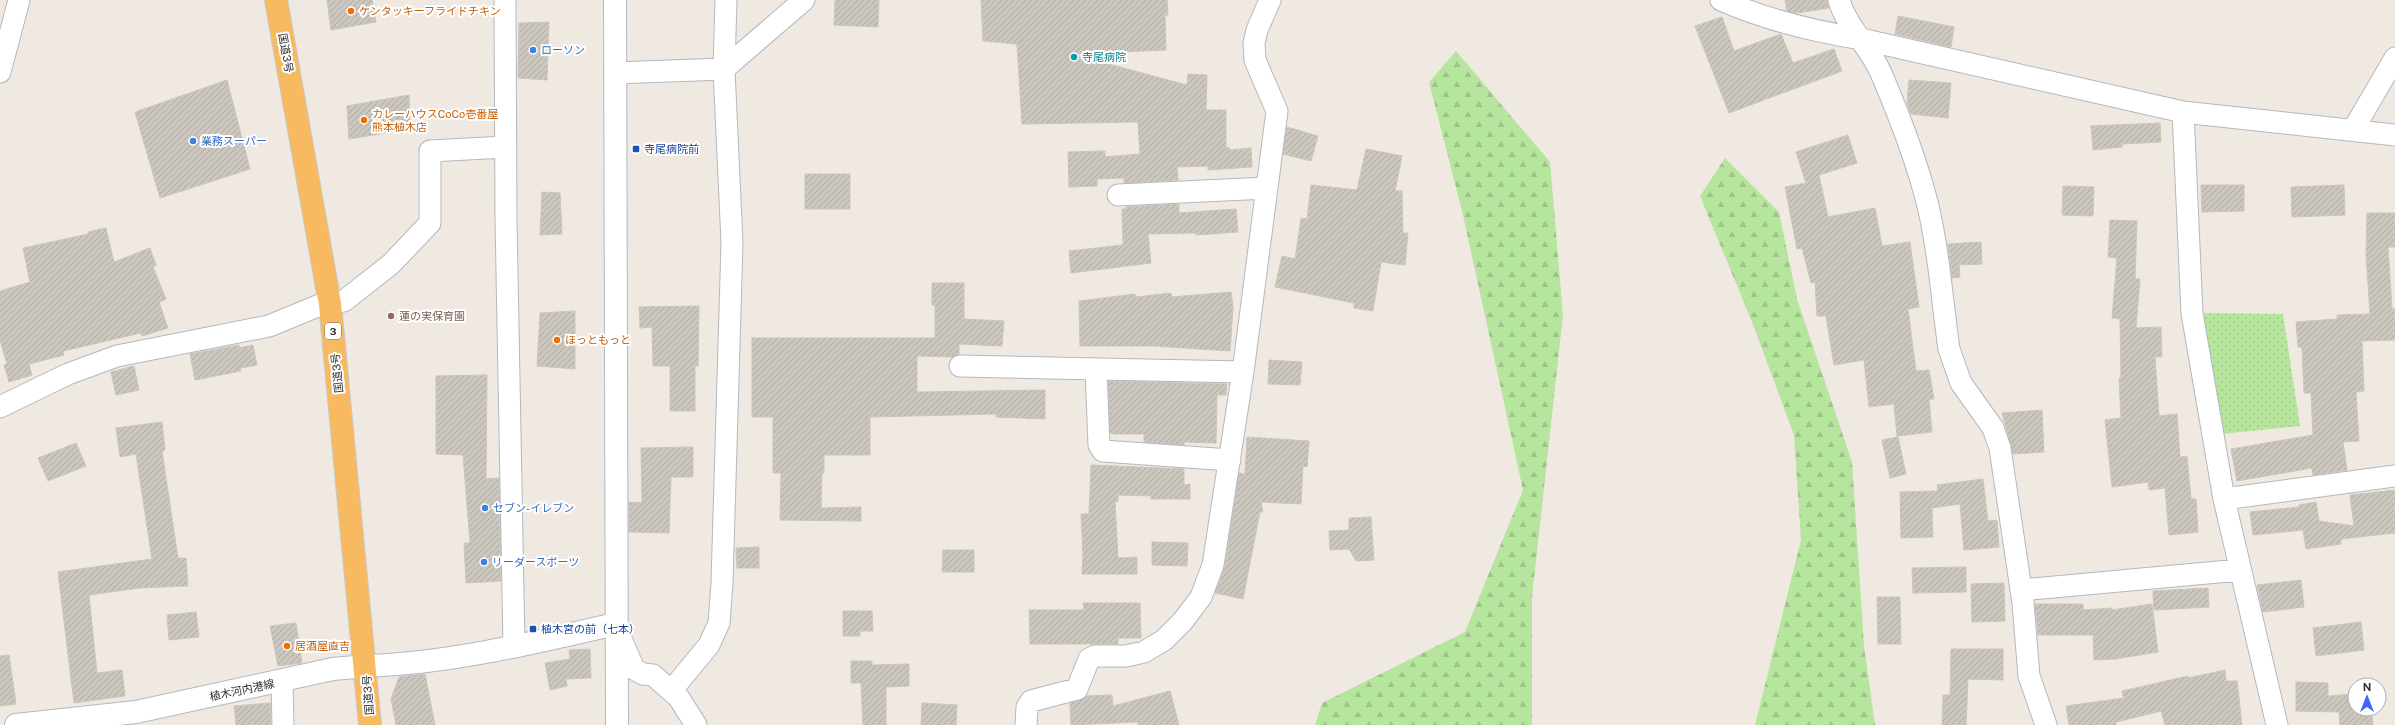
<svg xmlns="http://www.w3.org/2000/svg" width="2395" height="725" font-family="'Public Sans','Noto Sans JP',sans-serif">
<defs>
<pattern id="grass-dots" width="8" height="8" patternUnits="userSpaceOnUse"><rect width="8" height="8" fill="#b6e59e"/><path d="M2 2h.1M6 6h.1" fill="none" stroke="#9dc588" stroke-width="1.8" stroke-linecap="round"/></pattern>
<pattern id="forest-firs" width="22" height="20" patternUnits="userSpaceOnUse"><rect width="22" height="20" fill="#b6e59e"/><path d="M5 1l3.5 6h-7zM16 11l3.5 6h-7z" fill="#9dc588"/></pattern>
<pattern id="building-hatch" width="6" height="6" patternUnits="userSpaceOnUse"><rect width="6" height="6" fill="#cbc7bf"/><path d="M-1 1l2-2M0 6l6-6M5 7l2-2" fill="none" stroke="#afaba4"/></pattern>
</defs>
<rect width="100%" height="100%" fill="#efe9e1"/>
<path fill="url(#grass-dots)" d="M2192 313 2283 314 2300 426 2212 435Z"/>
<path fill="url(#forest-firs)" d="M1456 51 1550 162 1563 315 1532 597V725H1315L1322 703 1465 632 1523 490 1463 215 1429 82Z
M1725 158 1779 212 1797 299 1852 462 1864 646 1875 725H1755L1801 540 1794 435 1752 322 1700 196Z"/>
<path fill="url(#building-hatch)" stroke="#cbc5ba" d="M327 0H372L376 22 331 30Z
M835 0H879L878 27 834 25Z
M981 0H1167L1168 15H1165L1166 50 1071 54 1187 85 1188 74 1207 75 1206 110H1226V148L1229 147V150L1251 148 1252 167 1208 170V166L1177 167 1178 180 1124 183V178L1097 179V186L1069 187 1068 152 1105 151V157L1140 154 1138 122 1022 124 1017 44 983 41Z
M1785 0H1827L1829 8 1797 13 1787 11Z
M1898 16 1954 27 1951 47 1895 34Z
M1722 17 1734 51 1781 34 1793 63 1834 49 1842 71 1729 113 1695 26Z
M549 22 547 80 518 78 519 23Z
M227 80 250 169 160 198 135 112Z
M1909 80 1951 83 1948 118 1911 114 1907 104Z
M409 95 410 125 380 134 349 139 347 106Z
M2160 123 2161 142 2122 144V147L2093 150 2091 126Z
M1287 127 1318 136 1311 161 1283 154Z
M1848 135 1857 163 1819 175 1828 217 1875 208 1882 246 1910 242 1919 307 1908 309 1916 371 1929 370 1934 399H1929L1932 432 1897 436 1894 404 1869 407 1864 360 1834 365 1826 316H1817L1815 282 1811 283 1802 248 1797 249 1785 187 1806 183 1796 152Z
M1366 149 1402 156 1395 191H1402L1403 233H1408L1405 265 1381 262 1373 311 1354 308V303L1275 287 1282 256 1295 259 1301 218 1307 219 1311 185 1357 190Z
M805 174H850V209H805Z
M2201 185H2244V211L2202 212Z
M2344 185 2345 215 2292 217 2291 187Z
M2063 186 2094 187 2093 216 2062 215Z
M542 192 560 193 562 234 540 235Z
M1179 204V213L1236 209 1238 232 1196 235V233L1148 234 1151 263 1071 273 1069 251 1123 245 1122 209H1126V207Z
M2367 213H2395V247H2388L2392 309H2395V340L2362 341 2364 391 2356 392 2359 441 2343 442 2347 470 2313 475 2312 468 2237 481 2231 449 2313 435 2311 393H2304L2302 347H2298L2296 322 2337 319V315L2370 314 2366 255Z
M2110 220 2137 221 2135 279H2140L2136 328 2161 327 2162 357H2155L2159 416 2177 414 2180 457 2187 456 2191 499H2196L2198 532 2169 535 2165 488 2149 490 2148 482 2112 487 2105 420 2121 418 2119 378H2121L2120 319 2112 318 2117 258 2108 257Z
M106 228 114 262 150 248 156 265 153 267 166 299 159 302 168 328 142 336 141 333 63 351 64 355 29 364 32 375 9 382 4 365 7 364 0 340V291L30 282 23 248 89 234 88 232Z
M1981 242 1982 264 1959 265 1960 277 1952 278 1948 244Z
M932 283H964V319L1004 321 1002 346 959 344V354L953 357 917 356V392L1045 390V419L996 417V414L870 417V455H824V473H822L821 508 861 507V521L780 520 781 473H773V417H752V338H935V305H932Z
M1231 292 1233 307 1230 351 1154 346H1080L1079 301 1135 294 1136 297 1171 293 1172 297Z
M699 306 698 366H695V411H670V366H653L652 327 640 328 639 307Z
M575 311V369L537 366 540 313Z
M239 345V348L253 345 257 365 240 368 241 371 195 380 190 354Z
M1269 360 1302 362 1300 385 1268 384Z
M134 366 139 390 116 395 111 372Z
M487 375 486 479 499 478 501 581 466 583 464 543H470L463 455 436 454V376Z
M1108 381 1227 384 1226 395H1217L1216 443 1184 442V445L1144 442V434H1112L1110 432Z
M2042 410 2044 452 2013 454 2002 413Z
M162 422 165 450 162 451 178 558H186L188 586 139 588 89 595 97 673 122 670 125 696 74 703 58 572 152 559 136 454 120 457 116 428Z
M1247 437 1309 441 1307 467 1303 466 1301 504 1261 502 1263 512H1260L1243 599 1215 593 1225 567 1239 473 1245 474Z
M1898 437 1906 474 1890 478 1882 440Z
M76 443 86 466 48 481 38 458Z
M693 447V477H671L669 533 629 532V502L642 503 641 448Z
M1091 465 1184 469V485L1190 484V499H1151V496L1118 495V502L1115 501 1118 558 1137 557V574H1082L1083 554 1081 514H1089Z
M1983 479 1988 521 1997 520 1999 547 1964 550 1960 504 1932 508 1933 537 1901 538 1900 492 1938 491 1937 485Z
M2395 490V533L2341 539V544L2306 549 2303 530 2253 535 2250 512 2299 507V505L2316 502 2319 521 2354 526 2350 495Z
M1371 517 1374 560 1356 561 1349 549 1330 550 1329 531 1349 530V518Z
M1152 542 1188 543 1187 566 1152 565Z
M759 547V568H737L736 548Z
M943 550H974V572H942Z
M1966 567V592L1913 593 1912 568Z
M2301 580 2304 607 2263 612 2257 585Z
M2004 583 2005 621 1972 622 1971 584Z
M2208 588 2209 607 2154 610 2153 591Z
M1877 597H1900L1901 644H1878Z
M1083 603H1140L1141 638H1118V644H1030L1029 610H1084Z
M2035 604H2083V610L2112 608V610L2152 604 2158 652 2115 659 2094 660 2093 635H2038Z
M843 611H872L873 631H860V636H843Z
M196 612 199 637 169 640 167 615Z
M2361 622 2364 650 2316 656 2313 628Z
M296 623 302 663 278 666 270 626Z
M590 649 591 678 566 679 567 686 550 690 545 663 570 659 569 650Z
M1951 649H2003V680L1968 679 1966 725H1942L1943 695H1950Z
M9 655 16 704 0 706V656Z
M851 661H872V665L909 664V686L886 687V725H863L861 683H851Z
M2225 670 2226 681H2237L2242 725H2165L2161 711 2116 722V725H2069L2066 706 2124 698 2122 691 2188 676V678Z
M425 674 435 725H396L391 699 399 677Z
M2296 682 2328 683V696L2355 694V709H2371L2373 725H2340L2339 712 2296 711Z
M1170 691 1179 725H1138V722L1071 725 1070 703 1086 696 1112 695 1113 706Z
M270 703 271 725H236L234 706Z
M922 703 957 705 956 725H921Z"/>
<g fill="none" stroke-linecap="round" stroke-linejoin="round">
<defs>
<path id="minor" d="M505 0 506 219 514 646
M1721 0C1766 20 1812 31 1861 39L2183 112 2395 135
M1839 0C1847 28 1870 47 1881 73 1899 115 1916 159 1927 202 1939 250 1942 301 1949 349L1961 383 1993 428 2000 448 2023 603 2029 676 2046 725
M0 72 19 0
M615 73 724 69 804 0
M2183 112 2192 313 2224 499 2277 725
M2353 130 2395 58
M1118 195 1267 188
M960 366 1243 372
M1096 369 1099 445 1103 451 1230 460
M0 407 68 374 117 356 269 326 320 305 344 301 391 264 430 223V151L505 147
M2224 499 2395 476
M2021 590 2240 570
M616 627 634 669 643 674 653 675 679 698 696 725
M282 682 283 725
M671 691 709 645 719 623 722 583 732 243 724 69 726 0
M1026 725 1027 707 1031 701 1077 689 1089 659 1095 656H1126L1144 652 1164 640 1183 621 1201 597 1213 565 1243 372 1277 111 1255 60 1254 43 1257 30 1270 0"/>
<path id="tertiary" d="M615 0 617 725
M366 666C450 663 533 643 615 624"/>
<path id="secondary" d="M16 725 136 712 333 669 366 666"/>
<path id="trunk" d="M276 0 330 304 370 725"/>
</defs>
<use href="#minor" stroke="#b4b7c1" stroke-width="23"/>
<use href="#tertiary" stroke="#b4b7c1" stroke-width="24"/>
<use href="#secondary" stroke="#b4b7c1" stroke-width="24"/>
<use href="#trunk" stroke="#c9c9c9" stroke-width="24"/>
<use href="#minor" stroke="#fff" stroke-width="21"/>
<use href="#tertiary" stroke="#fff" stroke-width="22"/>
<use href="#secondary" stroke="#fff" stroke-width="22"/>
<use href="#trunk" stroke="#f8ba60" stroke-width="22"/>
</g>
<g fill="#e8710a" stroke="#fff" stroke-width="1.5">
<circle cx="351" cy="11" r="4"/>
<circle cx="364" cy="120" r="4"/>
<circle cx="557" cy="340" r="4"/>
<circle cx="287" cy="646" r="4"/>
</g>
<g fill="#3f7fe0" stroke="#fff" stroke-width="1.5">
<circle cx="533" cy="50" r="4"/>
<circle cx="193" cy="141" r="4"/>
<circle cx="485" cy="508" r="4"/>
<circle cx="484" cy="562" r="4"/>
</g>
<circle fill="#0f9aa8" stroke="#fff" stroke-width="1.5" cx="1074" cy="57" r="4"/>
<g fill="#1a4fb4" stroke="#fff" stroke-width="1.5">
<rect x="632" y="145" width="8" height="8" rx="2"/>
<rect x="529" y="625" width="8" height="8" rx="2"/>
</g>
<circle fill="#8d6e63" stroke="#fff" stroke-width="1.5" cx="391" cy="316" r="4"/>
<g text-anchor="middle" stroke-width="4" stroke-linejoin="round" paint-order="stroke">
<rect fill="#fff" stroke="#6d6d6d" stroke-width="1" x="325" y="323" width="16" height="16" rx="3"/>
<g font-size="10" font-weight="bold" fill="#2e2e2e">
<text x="333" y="335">3</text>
</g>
<g font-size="11" fill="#c56008" stroke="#fff" text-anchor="start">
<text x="359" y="15">ケンタッキーフライドチキン</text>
<text x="372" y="118">カレーハウスCoCo壱番屋<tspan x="372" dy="13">熊本植木店</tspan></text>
<text x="565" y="344">ほっともっと</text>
<text x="295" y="650">居酒屋直吉</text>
</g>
<g font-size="11" fill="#366cbe" stroke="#fff" text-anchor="start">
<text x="541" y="54">ローソン</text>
<text x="201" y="145">業務スーパー</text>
<text x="493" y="512">セブン-イレブン</text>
<text x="492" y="566">リーダースポーツ</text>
</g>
<g font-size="11" fill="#2e2e2e" stroke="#fff">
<text transform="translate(286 53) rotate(80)" y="4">国道3号</text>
<text transform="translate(337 373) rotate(-96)" y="4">国道3号</text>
<text transform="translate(242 690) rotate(-12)" y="4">植木河内港線</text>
<text transform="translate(368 695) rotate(-94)" y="4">国道3号</text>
</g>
<g font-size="11" fill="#0d838f" stroke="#fff" text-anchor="start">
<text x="1082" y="61">寺尾病院</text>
</g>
<g font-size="11" fill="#164399" stroke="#fff" text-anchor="start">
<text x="644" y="153">寺尾病院前</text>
<text x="541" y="633">植木宮の前（七本）</text>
</g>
<g font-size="11" fill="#785e54" stroke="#fff" text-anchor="start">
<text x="399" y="320">蓮の実保育園</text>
</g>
</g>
<g transform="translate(2367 697)"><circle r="19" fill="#ffffff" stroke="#ababab"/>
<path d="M0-3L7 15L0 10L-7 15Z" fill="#4264fb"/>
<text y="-6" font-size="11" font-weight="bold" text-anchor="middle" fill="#2e2e2e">N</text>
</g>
</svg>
